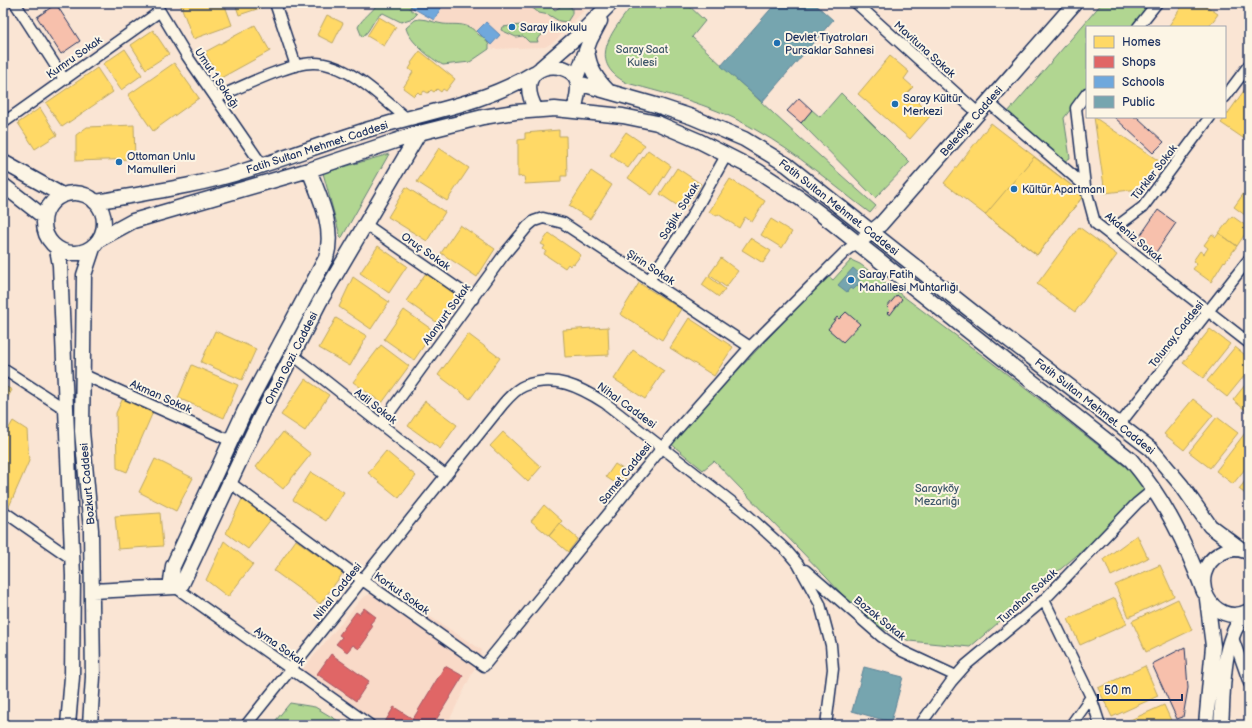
<svg xmlns="http://www.w3.org/2000/svg" width="1252" height="728" font-family="'Balsamiq Sans',sans-serif">
<rect width="100%" height="100%" fill="#fae5d4"/>
<filter id="ink" filterUnits="userSpaceOnUse"><feTurbulence type="fractalNoise" baseFrequency=".025" numOctaves="2"/><feDisplacementMap in="SourceGraphic" scale="8" xChannelSelector="R" yChannelSelector="G"/><feConvolveMatrix kernelMatrix="1 2 1 2 8 2 1 2 1" color-interpolation-filters="sRGB"/></filter>
<g filter="url(#ink)">
<path fill="#f9dac8" d="M408 3H591L555 41 545 47 493 49 475 31 437 23 408 4Z
M382 588 387 589 482 650 481 655 447 725H365L298 675 362 598Z"/>
<path fill="#b1d691" stroke="#668278" d="M378 3H411L410 9 417 14 413 18 401 22 383 13C372 18 372 30 362 37L358 27C363 17 371 14 378 3Z
M526 3H548L555 10 560 7 559 3 567 5 572 8V14L567 22 559 21 549 15 539 13Z
M634 3H686L705 21 692 37C752 94 813 151 876 206L870 213C833 185 797 153 756 130 716 106 671 95 627 83 584 61 615 28 634 3Z
M1102 3H1151L1133 27H1087V88L1064 118 1070 158 1060 164 1006 119 1008 112Z
M419 19C427 19 435 23 443 24 452 25 460 23 469 27 475 29 477 36 484 37L489 45V49L470 62 443 65C431 59 409 41 406 28L415 20Z
M521 25 542 31V35L537 39 538 42H529L523 36 516 37 501 30 502 27Z
M841 93 910 162 875 198 801 123 812 110 820 117Z
M389 154 341 239 323 173Z
M851 260 860 264 990 361 1154 489 970 647 909 641 867 621 826 577 714 461 703 470 670 443 827 275 833 280Z
M290 703 315 707 345 725H272Z"/>
<path fill="#ffd966" stroke="#bba664" d="M180 3H224L232 25 193 39Z
M235 3H265L266 6 239 15Z
M1184 3H1202L1218 14 1209 27H1168Z
M327 15 343 23 333 43 317 35Z
M379 17 396 27 384 46 367 36Z
M255 25 270 51 219 79 205 52Z
M153 30 169 54 146 69 131 45Z
M125 49 142 75 121 90 103 64Z
M420 51 455 79 446 91 443 89 441 92 437 89 434 92 431 90 428 93 424 91 421 95 418 92 414 96 403 88 413 72 409 69 412 64 411 63Z
M890 56 909 72 904 79 913 87 907 93 932 114 910 139 858 94Z
M174 63 199 98 153 131 128 95Z
M97 68 113 92 62 127 46 103Z
M1248 85H1249V142L1221 123Z
M40 108 57 135 35 149 18 123Z
M1094 117 1159 161 1139 189 1105 193Z
M991 123 1084 195 1037 255 944 183Z
M134 125 135 159 76 161V135L87 127Z
M559 130V136H566L567 176H561V182L525 184 524 176 518 177V140L525 139V133Z
M626 132 645 145 628 168 610 155Z
M439 148 469 168 447 201 417 182Z
M648 150 671 166 652 195 628 178Z
M1034 157 1084 195 1037 255 985 215Z
M677 168 701 184 684 210 660 194Z
M591 171 612 185 590 219 569 206Z
M730 179 765 201 752 222 745 217 739 228 718 214 717 216 709 212Z
M1249 186V218L1234 207Z
M406 187 445 212 427 241 388 217Z
M1232 216 1249 228 1237 246 1219 233Z
M771 219 792 232 782 248 761 235Z
M460 225 495 249 477 277 441 253Z
M1079 227 1117 255 1075 312 1037 284Z
M549 233 581 255 574 264 572 263 570 266 568 264 565 268 544 254 546 251 543 249 545 246 541 244Z
M1219 233 1237 246 1225 262 1224 261 1211 282 1193 269 1197 264 1193 261 1200 251 1204 254 1208 248 1204 245 1212 234 1216 237Z
M750 238 771 251 763 263 742 250Z
M378 246 407 266 389 293 360 273Z
M721 258 738 271 726 287 709 275Z
M426 273 459 296 439 324 406 301Z
M708 276 725 289 719 297 702 285Z
M353 277 389 302 371 329 339 307Z
M639 283 681 309 662 340 620 314Z
M404 310 434 331 414 360 384 339Z
M336 318 367 336 350 366 319 348Z
M689 318 733 347 714 376 670 348Z
M608 327 609 355 565 357 563 330Z
M1210 329 1230 344 1203 378 1183 363Z
M215 331 256 349 242 380 201 362Z
M468 334 500 358 470 399 438 375Z
M381 345 409 366 382 403 353 382Z
M1235 347 1249 358V370L1227 397 1207 381Z
M633 350 664 371 645 399 614 379Z
M192 365 238 385 224 418 178 398Z
M305 379 329 395 305 431 281 415Z
M1249 380V413L1233 400Z
M3 385 12 390 3 406Z
M123 398 153 412 127 472 117 468 116 413Z
M1193 399 1213 415 1184 450 1164 434Z
M425 401 457 425 440 449 408 426Z
M1217 417 1238 433 1210 468 1189 452Z
M13 421 27 430 29 461 8 509 3 506V438Z
M283 432 311 454 283 489 256 467Z
M503 432 541 467 528 482 490 446Z
M1245 433 1249 436V464L1233 484 1216 471Z
M386 451 416 476 399 498 368 473Z
M155 459 193 478 176 511 139 492Z
M615 464 629 473 620 486 606 477Z
M311 472 344 492 326 521 293 500Z
M1249 476V497L1239 489Z
M243 497 272 518 248 549 226 533Z
M544 505 562 521 549 536 531 521Z
M160 513 163 546 118 549 115 516Z
M559 523 578 539 568 552 549 536Z
M1137 535 1148 558 1111 576 1104 559Z
M296 540 343 573 320 604 274 571Z
M224 541 253 564 228 597 206 580Z
M1160 565 1174 596 1129 617 1115 585Z
M1115 598 1127 624 1080 645 1068 619Z
M1178 599 1192 630 1146 652 1132 621Z
M1145 666 1158 696 1112 717 1098 688Z
M1164 705 1173 725H1119Z"/>
<path fill="#e06666" stroke="#a55664" d="M364 608 376 617 370 624 373 626 367 634 369 635 359 649 353 645 347 652 336 644 342 637 339 635 356 612 359 614Z
M331 654 369 681 356 701 317 674Z
M445 666 463 676 433 725H383L394 707 413 719Z"/>
<path fill="#6fa8dc" stroke="#5684b6" d="M414 3H444L434 20 411 7Z
M486 22 500 35 491 45 477 31Z"/>
<path fill="#76a5af" stroke="#5b8297" d="M776 3H814L833 20 762 102 721 66Z
M853 268 861 275 858 279 861 282 853 290 850 288 847 292 838 285Z
M864 667 903 677 891 722 852 711Z"/>
<path fill="#f7c0ac" stroke="#1b2f5e" d="M56 4 80 41 61 54 37 17Z
M799 98 812 110 801 123 787 111Z
M1114 117H1137L1164 142 1153 153Z
M1158 210 1176 223 1154 255 1136 242Z
M897 295 902 299 890 315 887 313 890 310 887 307Z
M846 312 860 324 843 342 828 329 837 317 839 319Z
M1185 647 1188 688 1183 717 1177 719 1152 664Z"/>
<g fill="none" stroke-linecap="round" stroke-linejoin="round">
<defs>
<path id="street" d="M15 3 64 79
M155 3 187 56 262 165
M275 3 296 66
M856 3 978 113
M1138 27 1157 3
M1225 97 1249 65
M216 98C239 88 289 63 313 63 347 62 382 98 406 118
M988 102 1085 186 1095 223 1249 343
M3 123 159 12
M1085 186 1076 108 1087 93
M365 224 473 299
M1108 233 1143 207 1210 117
M649 280 688 223 727 154
M293 355 445 475
M3 369 65 409
M82 374 231 441
M381 424 503 256 528 226 534 221 543 218 563 223 750 347
M1120 424 1249 259
M229 482 361 579 484 666 675 432 750 347 847 250 861 240
M3 511 72 559
M805 570 882 637 902 651 956 676
M175 587 370 725
M1044 600 1091 697 1100 725
M1232 635 1249 683
M246 725 503 404C509 397 516 389 524 386 555 374 580 387 605 403L742 510 786 550 798 564 820 604 831 645 833 669 826 725
M920 725 951 682 966 665 1044 600 1137 503 1154 489
M1071 725 1091 697"/>
<path id="secondary" d="M587 50C589 68 596 79 609 92
M541 68 580 34 611 3
M576 78 590 40 600 21
M578 83 659 106 692 117 744 139 787 165 974 313 1151 449 1182 486 1210 526 1242 550
M574 111 623 116 657 123 699 141 758 171 801 199 831 222 1131 460C1165 500 1186 544 1204 592
M3 162 62 195
M3 185 44 217
M44 223a30 30 0 1 1 60 0a30 30 0 1 1-60 0Z
M95 202C145 193 198 186 247 170 289 157 330 141 373 128 427 112 486 103 534 73
M865 237 881 224 1075 3
M100 239 133 221 309 170 419 133 483 117 515 112 555 109 574 111C576 102 580 89 577 80 570 58 509 60 536 110
M57 249 60 265 73 576 72 677 68 725
M1245 551C1237 548 1228 549 1221 553 1183 574 1212 630 1249 611
M175 587 171 581 173 566 245 410 326 258C335 228 320 198 309 170
M92 591 175 587 182 584 259 420 319 303 419 133
M90 725 93 677 91 530 82 431 84 275 94 245
M1206 725 1213 646 1207 599
M1221 725C1224 689 1220 640 1247 612"/>
</defs>
<use href="#street" stroke="#1b2f5e" stroke-width="13"/>
<use href="#secondary" stroke="#1b2f5e" stroke-width="17"/>
<use href="#street" stroke="#fcf5e5" stroke-width="10"/>
<use href="#secondary" stroke="#fcf5e5" stroke-width="14"/>
</g>
</g>
<g fill="#1f6fb2" stroke="#fcf5e5" stroke-width="1.5">
<circle cx="512" cy="27" r="4"/>
<circle cx="777" cy="43" r="4"/>
<circle cx="895" cy="104" r="4"/>
<circle cx="119" cy="162" r="4"/>
<circle cx="1014" cy="189" r="4"/>
<circle cx="851" cy="280" r="4"/>
</g>
<g text-anchor="middle" stroke-width="4" stroke-linejoin="round" paint-order="stroke">
<g font-size="11" fill="#1b2f5e" stroke="#fcf5e5" text-anchor="start">
<text x="520" y="31">Saray İlkokulu</text>
<text x="785" y="41">Devlet Tiyatroları<tspan x="785" dy="13">Pursaklar Sahnesi</tspan></text>
<text x="903" y="102">Saray Kültür<tspan x="903" dy="13">Merkezi</tspan></text>
<text x="127" y="160">Ottoman Unlu<tspan x="127" dy="13">Mamulleri</tspan></text>
<text x="1022" y="193">Kültür Apartmanı</text>
<text x="859" y="278">Saray Fatih<tspan x="859" dy="13">Mahallesi Muhtarlığı</tspan></text>
</g>
<g font-size="11" fill="#40596b" stroke="#fcf5e5">
<text x="642" y="53">Saray Saat<tspan x="642" dy="13">Kulesi</tspan></text>
<text x="937" y="492">Sarayköy<tspan x="937" dy="13">Mezarlığı</tspan></text>
</g>
<g font-size="11" fill="#1b2f5e" stroke="#fcf5e5">
<text transform="translate(925 49) rotate(42)" y="4">Mavituna Sokak</text>
<text transform="translate(74 57) rotate(-35)" y="4">Kumru Sokak</text>
<text transform="translate(217 78) rotate(56)" y="4">Umut 1 Sokağı</text>
<text transform="translate(971 121) rotate(-49)" y="4">Belediye. Caddesi</text>
<text transform="translate(317 147) rotate(-18)" y="4">Fatih Sultan Mehmet. Caddesi</text>
<text transform="translate(1154 172) rotate(-52)" y="4">Türkler Sokak</text>
<text transform="translate(839 207) rotate(38)" y="4">Fatih Sultan Mehmet. Caddesi</text>
<text transform="translate(679 211) rotate(-58)" y="4">Sağlık. Sokak</text>
<text transform="translate(1134 237) rotate(40)" y="4">Akdeniz Sokak</text>
<text transform="translate(426 251) rotate(35)" y="4">Oruç Sokak</text>
<text transform="translate(651 267) rotate(33)" y="4">Şirin Sokak</text>
<text transform="translate(446 314) rotate(-54)" y="4">Alanyurt Sokak</text>
<text transform="translate(1176 334) rotate(-52)" y="4">Tolunay Caddesi</text>
<text transform="translate(291 358) rotate(-63)" y="4">Orhan Gazi. Caddesi</text>
<text transform="translate(161 396) rotate(24)" y="4">Akman Sokak</text>
<text transform="translate(627 405) rotate(36)" y="4">Nihal Caddesi</text>
<text transform="translate(376 406) rotate(38)" y="4">Adil Sokak</text>
<text transform="translate(1095 406) rotate(38)" y="4">Fatih Sultan Mehmet. Caddesi</text>
<text transform="translate(625 473) rotate(-51)" y="4">Samet Caddesi</text>
<text transform="translate(87 484) rotate(-95)" y="4">Bozkurt Caddesi</text>
<text transform="translate(337 591) rotate(-51)" y="4">Nihal Caddesi</text>
<text transform="translate(402 593) rotate(35)" y="4">Korkut Sokak</text>
<text transform="translate(1027 596) rotate(-42)" y="4">Tunahan Sokak</text>
<text transform="translate(880 618) rotate(39)" y="4">Bozok Sokak</text>
<text transform="translate(280 646) rotate(35)" y="4">Ayma Sokak</text>
</g>
</g>
<rect width="1252" height="728" fill="none" stroke="#fcf5e5" stroke-width="16"/>
<rect x="8" y="8" width="1236" height="712" fill="none" stroke="#1b2f5e" stroke-width="1.5" filter="url(#ink)"/>
<rect x="1086" y="26" width="140" height="92" fill="#fcf5e5" stroke="#a2a6af"/>
<rect x="1094" y="36" width="20" height="12" fill="#ffd966" stroke="#a2a6af"/>
<text x="1122" y="46" font-size="12" fill="#1b2f5e">Homes</text>
<rect x="1094" y="56" width="20" height="12" fill="#e06666" stroke="#a2a6af"/>
<text x="1122" y="66" font-size="12" fill="#1b2f5e">Shops</text>
<rect x="1094" y="76" width="20" height="12" fill="#6fa8dc" stroke="#a2a6af"/>
<text x="1122" y="86" font-size="12" fill="#1b2f5e">Schools</text>
<rect x="1094" y="96" width="20" height="12" fill="#76a5af" stroke="#a2a6af"/>
<text x="1122" y="106" font-size="12" fill="#1b2f5e">Public</text>
<path d="M1098 694v6h84v-6" fill="none" stroke="#1b2f5e" stroke-width="2"/>
<text x="1104" y="694" font-size="12" fill="#1b2f5e" stroke="#fcf5e5" stroke-width="3" paint-order="stroke">50 m</text>
</svg>
